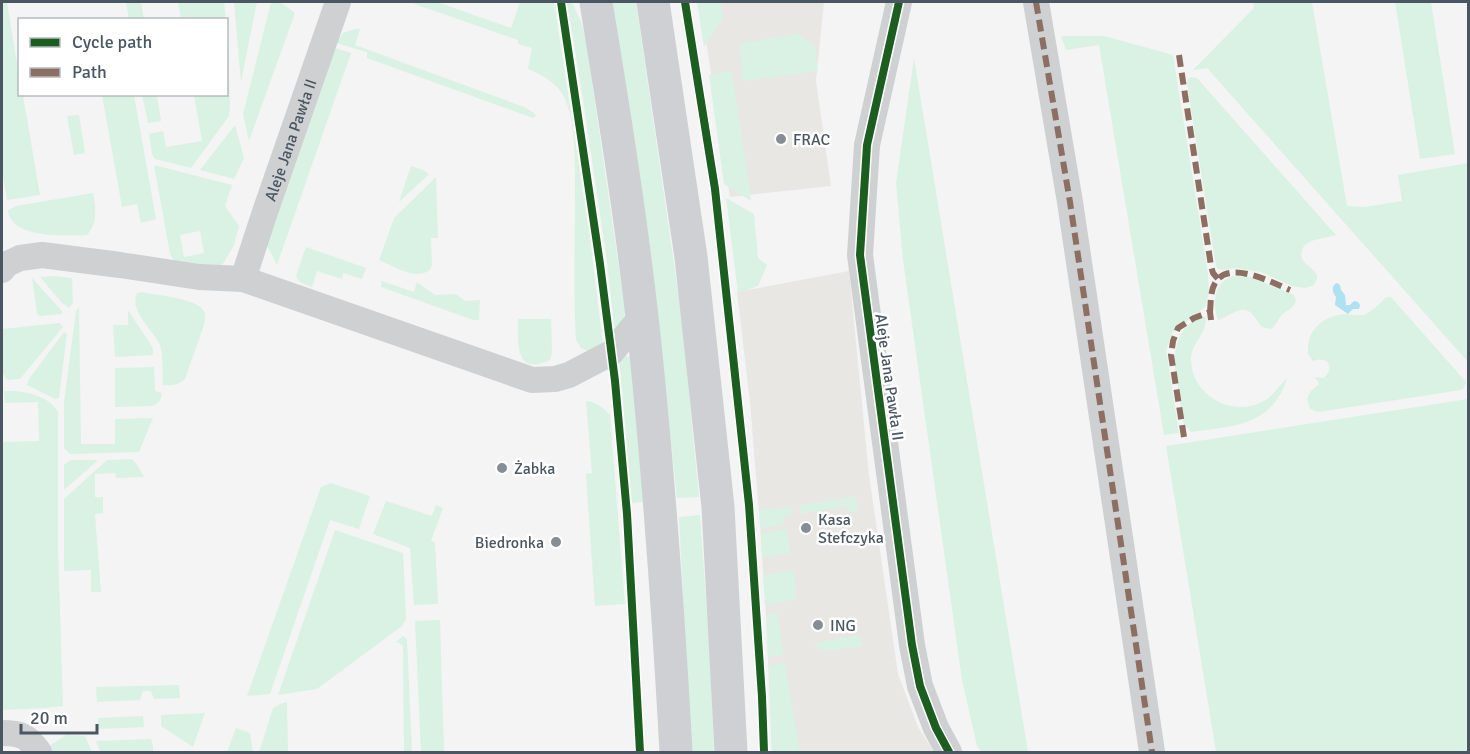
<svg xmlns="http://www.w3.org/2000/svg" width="1470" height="754" font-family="Signika,sans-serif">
<rect width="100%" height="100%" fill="#f4f4f4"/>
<path fill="#e8e7e3" d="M700 2H824L816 81 831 186 730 197Z
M849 271 869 475 898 674 918 727 934 752H772L766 615 760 525 750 402 737 292Z"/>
<path fill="#d9f2e3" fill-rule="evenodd" d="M2 2H7L19 76 20 94 23 95 40 195 7 200 2 169Z
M126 2H141L144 18 129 19Z
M178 2H224L226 19H181Z
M234 2H257L241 82Z
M271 2H280L295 13 249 141 243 114Z
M409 2H437L511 28 520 2H554L590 238 603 345 591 352 581 348 576 340C573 291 575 241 575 192 575 165 576 121 564 97 557 83 542 75 528 69L532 48 518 44V40Z
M567 2H572L582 24 586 41 625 309 624 320 615 332 606 254 582 93Z
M613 2H636L681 312 699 497 677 498 653 272Z
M697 2H721L723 17 704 47Z
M1253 2H1312L1347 206 1365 207 1402 201 1398 175 1468 163V362L1207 68 1193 70 1254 8Z
M1395 2H1431L1455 154 1420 159Z
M227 25 230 104 229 116 191 168 155 159 152 154 149 134 163 131 166 147 202 141 194 95 226 94Z
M355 29H360L355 45 524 107 534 113 536 116 533 118 367 58V52L336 43 343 33Z
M797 34 807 40 815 47 818 71 743 81 739 44Z
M1061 36H1104L1173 55 1208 274 1209 292 1205 307 1172 333 1166 350 1179 433 1164 435 1099 45 1066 50Z
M335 48 351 53 277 265 267 246 268 241Z
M914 58 1028 752H982L977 746 962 680 903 260 896 183Z
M732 71 751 201 724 184 709 75Z
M1191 77 1197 78 1336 235C1325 239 1306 238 1302 250 1296 268 1328 268 1313 286L1304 288 1292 286 1261 272 1235 268 1223 270 1218 269 1216 266 1187 83 1188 79Z
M102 95H134L156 219 141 223 137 204 122 207Z
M142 95H157L161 121 148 123Z
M79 115 85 153 74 155 67 116Z
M235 125 244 158 234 179 200 170Z
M154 165 232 185 225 206 239 226 234 245 221 267 175 262 170 254ZM200 231 204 253 184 257 180 235Z
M411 166 423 170 429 174 399 202Z
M436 177 438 238H431L432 265 430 270C415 281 394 266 379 260L394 218Z
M93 193C96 208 98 223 87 235 66 236 10 239 8 210L16 206Z
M726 198 754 214 758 258 767 265 758 286 738 293Z
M306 247 366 268 362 279 343 273 342 279 317 271 312 287C305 284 298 283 296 276Z
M54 276 72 278 73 303 69 308 62 303 40 277Z
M1233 276 1250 277 1294 295 1296 301C1292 311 1287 309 1281 316 1277 321 1276 325 1271 329L1262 327C1258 323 1256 318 1252 314 1242 303 1229 317 1218 320 1212 303 1214 282 1233 276Z
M32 278 62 311V314L40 316 37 314Z
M382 281 414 292 417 282 435 295 456 294 465 301 480 300 479 320H473L381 287Z
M141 292C155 295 196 298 204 311 206 315 205 321 204 325L185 379C178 385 172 386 163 385 162 374 164 352 159 343 151 328 129 310 137 293Z
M1388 297H1391L1466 382 1464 388 1461 390 1318 412 1310 409 1307 399 1311 391 1319 384 1317 380 1314 377 1324 378C1336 367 1327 355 1313 361L1308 354C1306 331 1322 316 1344 314 1350 314 1357 316 1363 315 1370 313 1381 303 1385 298Z
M79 307 81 444H115V419L153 418 139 452 70 454 64 448V402L75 319 76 311Z
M128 310 153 348V355L115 357 113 325H128Z
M1205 316C1209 332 1192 342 1191 358 1190 393 1229 417 1260 403 1272 398 1278 387 1287 378 1272 427 1233 426 1191 432L1188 428 1184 427 1174 361C1175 348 1179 334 1188 325 1192 321 1200 319 1205 316Z
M518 319H551L552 353 550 360C514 377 518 341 518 319Z
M60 323 63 327 20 379 7 380 2 372V329Z
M64 332 67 334 59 398 55 399 27 385 29 379Z
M625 355 629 357 631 360 644 502 632 503 619 357Z
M154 367 155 391 162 393C161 400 159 404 152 406L115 407V368Z
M4 391C22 390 49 395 58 412V550L63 706 46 708 2 710V442L39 441 38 402 5 403Z
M1468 399V752H1216L1166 446Z
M586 401C596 402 603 407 610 415L625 604 595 606 586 474 592 473Z
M132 459 136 463 144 477 116 478 115 473 95 474V497H103V513L95 514 101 592H91V570L64 571V499L107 460Z
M71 460H98L64 490V465Z
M331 483 370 496 359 529 330 520 270 694 247 696 321 487Z
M856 496 858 511 849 512 846 506 800 514 799 505Z
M386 501 432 516 436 505 443 508 431 541 435 542 438 604 414 605 410 548 373 534Z
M791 507 792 515 783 516 784 524 760 529 759 510Z
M700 515 710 654 714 752H691L679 517Z
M787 529 790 553 762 557 761 534Z
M335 530 403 553 406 619 402 626 317 689 278 695Z
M795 570 796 599 765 605 763 575Z
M777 613 784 655 768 657 766 615Z
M440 620 444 752H421L415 621Z
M860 635 862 646 824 651 815 647 814 643Z
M403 636 407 639 412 752H404L403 646 398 642 395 643Z
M785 663 800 752H772L769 665Z
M179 685 180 698 154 699 151 691H143L140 700 97 702 96 687Z
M287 702 288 752H259L273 708 280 704Z
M205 713 193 747 161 726V715Z
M143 716 144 727 98 729V718Z
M236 728 250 733 253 752H227Z
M66 735 85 736 92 752H50L46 748Z
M151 739 153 745V752H100L96 741Z"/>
<path fill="#aee2f0" d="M1337 283 1340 285 1341 290 1345 295 1346 305H1350L1354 301 1358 302 1360 305 1359 309H1353L1348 314 1335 305 1336 297C1333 293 1331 288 1335 284Z"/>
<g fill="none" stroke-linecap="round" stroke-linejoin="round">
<g stroke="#ced0d2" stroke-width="26">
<path d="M899 2 867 145 860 255 912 645 920 686 936 728 949 752"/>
<path d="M1036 2 1070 202 1152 752"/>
<path d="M2 270 7 264 20 258 42 255 120 265 199 277 243 279 532 380 555 379 569 375 611 353 642 316"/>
<path id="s1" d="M243 279 265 212 338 2"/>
<path d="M2 733C22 733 27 736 39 752"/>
</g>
<path stroke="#ced0d4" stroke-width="33" d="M596 2C613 106 630 211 642 317 658 462 668 607 676 752
M653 2 691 257 718 507 731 752"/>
<path stroke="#8d6e63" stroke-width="6" stroke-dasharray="12 6" stroke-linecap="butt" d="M1036 2 1070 202 1152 752
M1179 55 1211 266 1213 273 1218 279
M1210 312C1211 302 1210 287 1218 279 1234 262 1273 283 1290 290
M1184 437 1171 355 1173 341 1178 328 1194 318 1210 312 1211 320"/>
<defs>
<path id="cycleway" d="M561 2 600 264 615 381 627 514 640 752
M685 2 715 189 749 505 762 697 764 752
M899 2 867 145 860 255 912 645 920 686 936 728 949 752"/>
</defs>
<use href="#cycleway" stroke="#fff" stroke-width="11"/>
<use href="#cycleway" stroke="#1b5e20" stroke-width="8"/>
</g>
<g fill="#868d94" stroke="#fff" stroke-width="2">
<circle cx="781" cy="139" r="6"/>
<circle cx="502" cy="468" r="6"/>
<circle cx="806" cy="528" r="6"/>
<circle cx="556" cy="542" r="6"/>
<circle cx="818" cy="625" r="6"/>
</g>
<g text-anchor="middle" stroke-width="5" stroke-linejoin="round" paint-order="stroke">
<g font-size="16" fill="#4a5661" stroke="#fff" text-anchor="start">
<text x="793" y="145">FRAC</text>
<text x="514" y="474">Żabka</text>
<text x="818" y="525">Kasa<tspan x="818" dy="18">Stefczyka</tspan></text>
<text x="544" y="548" text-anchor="end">Biedronka</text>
<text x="830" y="631">ING</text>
</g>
<g font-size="16" fill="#4a5661" stroke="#fff">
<text dy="6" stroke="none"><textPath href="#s1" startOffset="147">Aleje Jana Pawła II</textPath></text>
<text transform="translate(890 377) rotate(82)" y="6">Aleje Jana Pawła II</text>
</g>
</g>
<rect width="1470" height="754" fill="none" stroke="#4a5661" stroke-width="6"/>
<rect x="18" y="18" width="210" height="78" fill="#ffffff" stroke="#b7bbc0" stroke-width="1.5"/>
<rect x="30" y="38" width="30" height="9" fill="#1b5e20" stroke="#b7bbc0" stroke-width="1.5"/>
<text x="72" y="48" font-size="18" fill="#4a5661">Cycle path</text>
<rect x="30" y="68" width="30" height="9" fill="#8d6e63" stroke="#b7bbc0" stroke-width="1.5"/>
<text x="72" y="78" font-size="18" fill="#4a5661">Path</text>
<path d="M21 724v9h76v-9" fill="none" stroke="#4a5661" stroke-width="3"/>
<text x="30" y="724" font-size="18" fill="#4a5661" stroke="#ffffff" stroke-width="4.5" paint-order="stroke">20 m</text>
</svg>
